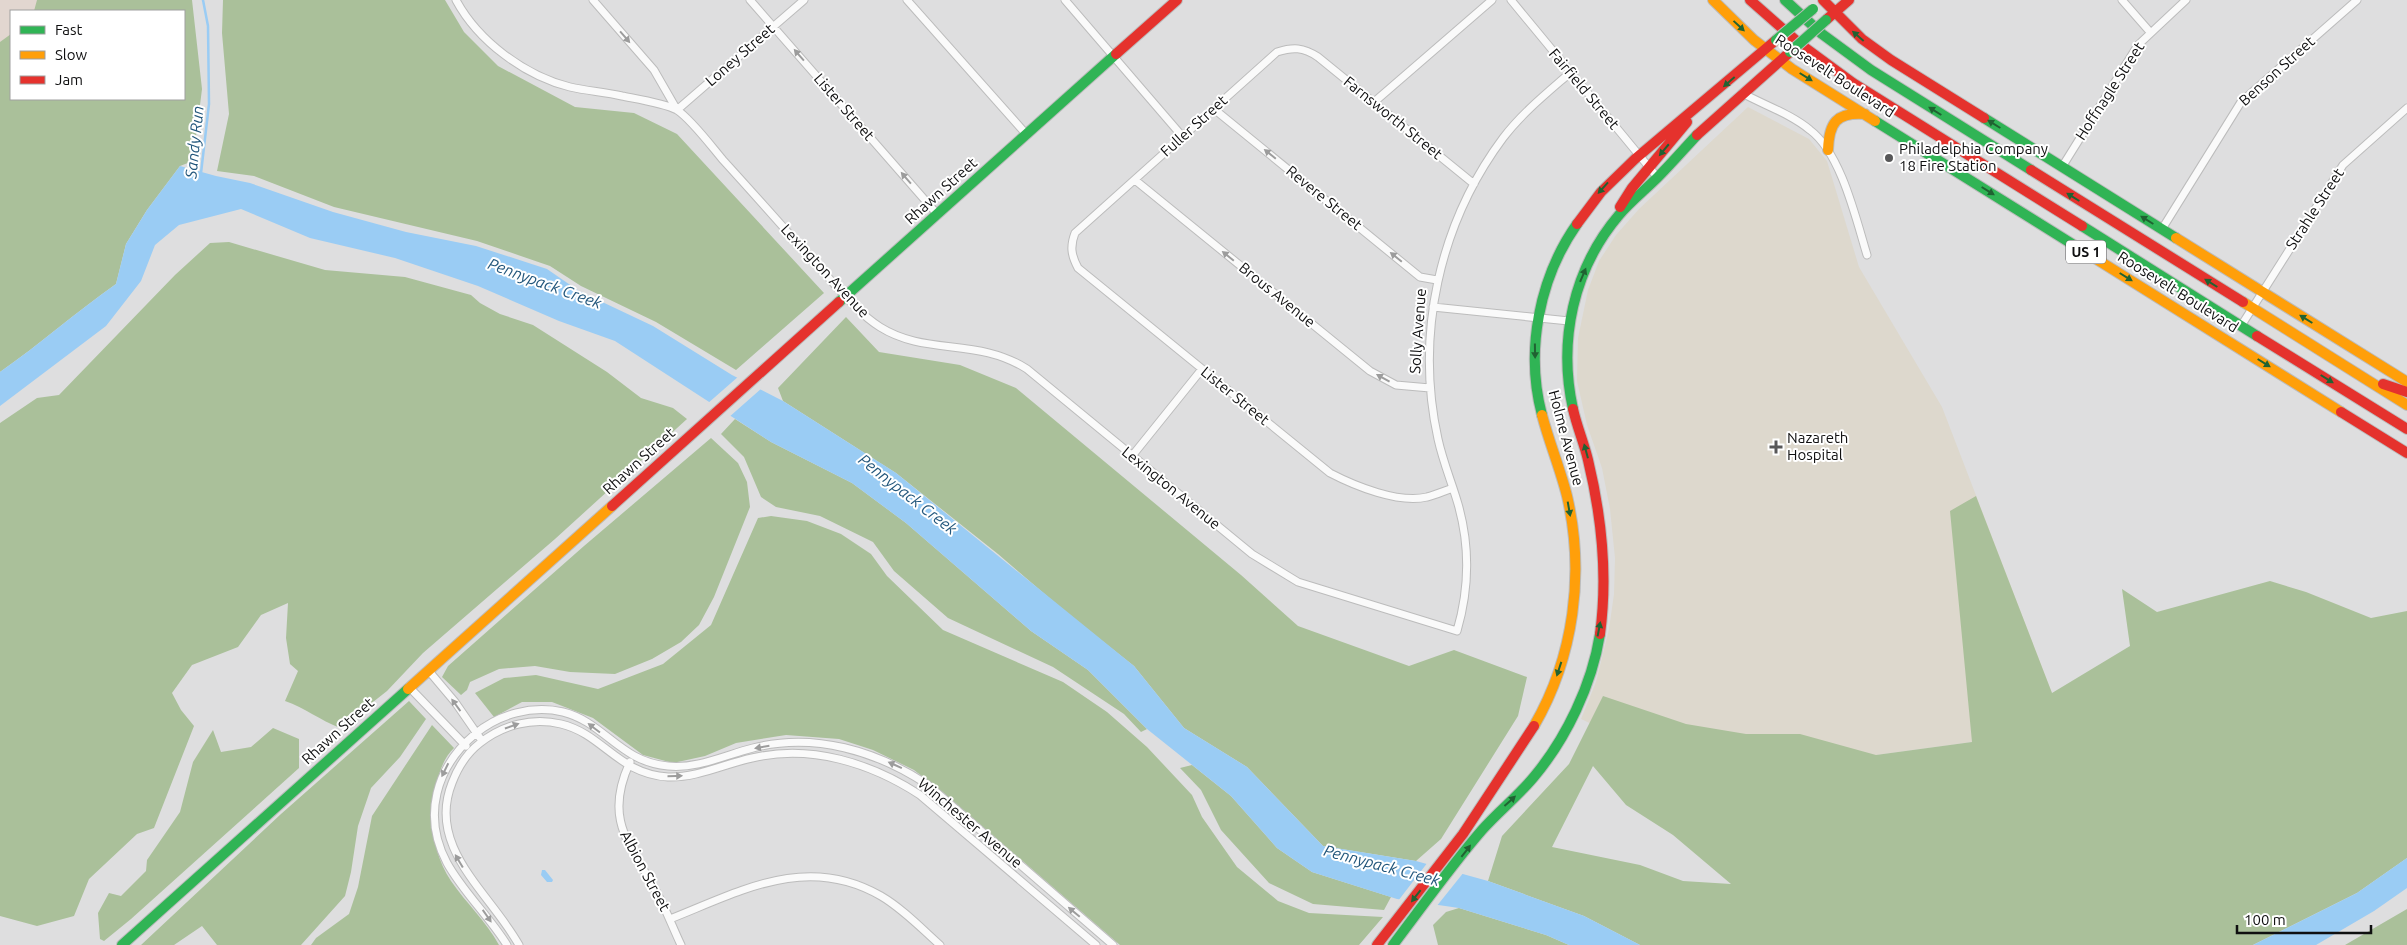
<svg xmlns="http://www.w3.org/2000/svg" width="2407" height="945" font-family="Ubuntu,sans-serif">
<rect width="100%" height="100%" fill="#dededf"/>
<path fill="#e2d6d0" d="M0 0H94L89 11H11V77L0 86Z"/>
<path fill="#ddd8cd" d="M1748 107 1809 139 1827 161 1859 267 1942 407 2052 693 1972 742 1707 778 1581 719 1596 682 1609 629 1614 594 1615 558 1610 509 1602 468 1587 425 1577 381 1578 338 1588 290 1599 261 1616 235 1639 209Z"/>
<path fill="#aac09a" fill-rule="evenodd" d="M37 0H192L202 89 193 161 180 166 147 210 126 244 116 284C76 312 40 344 0 372V42L11 34V99H184V11H34Z
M223 0H445L464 32 498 66 575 107 634 113 677 134 824 293 736 370 656 322 581 286 550 266 477 241 334 207 254 176 217 171 229 114 222 33Z
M229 242 325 270 405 277 471 295 480 303 500 314 533 325 607 372 641 398 673 408 687 419 555 539 423 653 387 691 340 728C320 720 305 708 285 701L298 671 290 664 286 638 288 603 261 615 238 647 192 665 172 693 181 710 194 726 154 828 137 834 89 879 74 916 37 926 0 916V423L37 398 59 395 175 275 210 243Z
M846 317 879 352 960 365 1016 388 1241 575 1298 626 1409 666 1454 650 1527 677 1518 716 1441 839 1416 861 1323 846 1247 767 1184 728 1134 666 1068 614 998 554 896 473 783 401 778 388Z
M735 419 771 442 852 483 906 523 1031 631 1088 670 1147 729 1141 732 1124 714 1053 667 948 618 894 571 873 542 820 516 776 507 761 497 744 457 721 434Z
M711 438 738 463 747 482 750 507 714 597 699 625 681 642 652 659 615 674 570 672 535 666 499 669 470 682 467 690 461 695 442 677 448 666 584 546Z
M1976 496 2052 693 2130 646 2122 589 2157 612 2270 581 2306 592 2371 618 2407 611V858L2357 893 2253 945H1640L1584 916 1488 881 1502 836 1569 764 1603 696 1686 724 1746 734H1800L1876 755 1972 742 1950 511ZM1593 766 1626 805 1673 835 1731 884 1683 881 1640 865 1552 847Z
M771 516 807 521 841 534 871 554 887 576 943 630 1063 682 1107 712 1147 747 1192 795 1202 817 1237 867 1278 901 1309 913 1383 917 1359 945H1120L945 794 914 770 873 750 839 739 786 735 736 743 705 756 673 763 643 755 593 718 552 702H522L494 717 475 693 504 678 536 675 598 689 663 664 711 625 758 518Z
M409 701 426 719 400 757 371 788 358 826 351 872 345 896 301 945H217L202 926 174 945H141L281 814Z
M432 725 454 748C444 757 439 773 436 785 428 815 433 855 451 881 466 903 486 921 499 945H311L316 938 349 914 358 887 372 816Z
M273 728 299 739V768L131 919 104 941 100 939 98 913 109 893 121 896 146 871 147 860 180 812 193 762 213 730 221 752 251 747Z
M1192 765 1231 796 1277 848 1312 872 1391 897 1384 910 1313 904 1269 883 1221 830 1201 790 1180 768Z
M1459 908 1546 935 1569 945H1438L1433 925 1446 912Z
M2407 909V945H2345Z"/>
<path fill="#9accf4" d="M180 166 216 176 250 183 333 212 406 232 476 246 547 269 579 291 653 326 732 375 783 401 896 473 1134 666 1184 728 1247 767 1323 846 1416 861 1488 881 1584 916 1640 945H1569L1546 935 1459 908 1397 899 1312 872 1277 848 1231 796 1147 729 1088 670 1031 631 906 523 852 483 771 442 615 341 559 321 478 286 395 258 310 238 241 209 179 225 155 245 141 281 106 326 0 406V372C40 344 76 312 116 284L126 244 147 210Z
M2407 858V888L2374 911 2316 945H2253L2357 893Z
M542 870H545L553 880 552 882H547L541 875Z"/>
<path fill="#dededf" d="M739 376 762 388 728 418 707 404Z
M1428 862 1464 872 1436 907 1398 901Z"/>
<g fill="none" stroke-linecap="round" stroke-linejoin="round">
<path stroke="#9accf4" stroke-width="2.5" d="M201 173 209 104 208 26 203 0"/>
<defs>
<path id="street" d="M456 0C478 41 525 76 570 87 587 91 605 92 622 96 637 99 664 103 677 110 691 119 712 147 723 160 754 194 785 229 816 264 836 285 856 312 880 327 926 356 977 337 1027 369L1252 554 1298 582 1457 631C1469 590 1470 546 1458 504 1452 483 1443 462 1438 439 1415 335 1439 224 1503 138 1522 113 1547 93 1571 72
M593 0 654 70 677 110 804 0
M750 0 938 215
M907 0 1027 135
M1065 0 1182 136
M1511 0 1658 178
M2122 0 2150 32
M1742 93C1764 105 1791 114 1810 130 1841 153 1856 219 1867 255
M1373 103 1492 0
M1214 109 1420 277 1437 280
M2062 167 2138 45 2186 0
M1135 180 1370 371 1396 385 1430 388
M2162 229 2241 102 2357 0
M1433 307 1569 321
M2241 326 2343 165 2407 108
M1132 456 1202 369
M1453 488C1444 491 1436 495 1427 497 1399 504 1355 486 1330 473L1078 268C1071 255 1070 246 1075 233L1277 52C1293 47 1303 47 1318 57L1474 184
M428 670 455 702 482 741
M409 687 466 746
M630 762C604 818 628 842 655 889 665 907 672 926 681 945
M670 919C741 891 807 853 881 896 903 909 921 928 940 945
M507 945C489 916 463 892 447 863 422 816 436 767 475 734 499 714 532 705 563 712 604 722 620 762 668 766 697 769 725 755 753 748 814 732 877 751 928 785L1113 945
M519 945C491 894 426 848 452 783 458 767 467 753 480 743 503 725 532 717 561 724 603 734 618 774 668 777 697 778 724 764 752 758 811 744 871 763 920 795L1096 945"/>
<path id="fast" d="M1785 0 1822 34 1871 70 2031 170
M1984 118 2176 238
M1875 121 2093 257
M2082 226 2257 336
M839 302 1116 54
M1573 409C1558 341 1573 269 1619 215 1631 201 1645 190 1658 177 1671 164 1684 149 1697 135
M1542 415C1525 351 1539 278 1577 224
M122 945 408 689
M1393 945C1422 907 1450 867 1482 830 1498 812 1517 797 1533 778 1566 739 1592 685 1600 634"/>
<path id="slow" d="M1713 0 1754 40 1792 69 1875 121
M1828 150C1829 123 1836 112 1865 114
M2176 238 2407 382
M2093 257 2341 412
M2243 302 2407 405
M408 689 612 506
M1534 726C1574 657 1585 573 1567 496 1560 468 1549 442 1542 415"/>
<path id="jam" d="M1750 0 1800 44 1853 83 2082 226
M1823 0 1862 39 1891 60 1984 118
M1826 20 1849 0
M1116 54 1177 0
M1697 135 1790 52
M2031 170 2243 302
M1620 207 1632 188 1687 122
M1577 224 1601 192 1635 159 1776 40
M2257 336 2407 429
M2383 384 2407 392
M1573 409C1577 427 1584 443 1588 460 1602 518 1608 575 1600 634
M2341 412 2407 453
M612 506 839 302
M1377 945 1463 834 1534 726"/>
</defs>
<use href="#street" stroke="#bcbcbc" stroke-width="9"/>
<use href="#fast" stroke="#bcbcbc" stroke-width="12"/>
<use href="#slow" stroke="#bcbcbc" stroke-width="12"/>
<use href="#jam" stroke="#bcbcbc" stroke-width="12"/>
<use href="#street" stroke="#fafafa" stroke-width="7"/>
<use href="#fast" stroke="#30b455" stroke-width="10"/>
<use href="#slow" stroke="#ff9f0a" stroke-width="10"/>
<use href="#jam" stroke="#e5322d" stroke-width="10"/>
<defs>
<path id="fast-bridge" d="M1776 40 1813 9
M1790 52 1826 20"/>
</defs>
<use href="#fast-bridge" stroke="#bcbcbc" stroke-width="12" stroke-linecap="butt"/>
<use href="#fast-bridge" stroke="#30b455" stroke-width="10"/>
</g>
<defs><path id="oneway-solid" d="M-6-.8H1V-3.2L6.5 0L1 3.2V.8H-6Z" transform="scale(1.25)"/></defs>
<g fill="#206232">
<use href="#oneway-solid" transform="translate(1739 26) rotate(43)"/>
<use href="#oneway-solid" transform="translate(1858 36) rotate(-139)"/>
<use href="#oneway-solid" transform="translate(1806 77) rotate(32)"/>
<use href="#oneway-solid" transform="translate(1729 82) rotate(139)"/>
<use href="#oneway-solid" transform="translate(1935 111) rotate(-148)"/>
<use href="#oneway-solid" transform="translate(1994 124) rotate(-148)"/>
<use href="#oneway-solid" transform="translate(1664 150) rotate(130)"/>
<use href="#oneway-solid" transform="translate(1603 188) rotate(132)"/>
<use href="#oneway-solid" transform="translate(1988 191) rotate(32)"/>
<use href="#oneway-solid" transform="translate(2073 197) rotate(-148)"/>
<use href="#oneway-solid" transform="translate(2147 220) rotate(-148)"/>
<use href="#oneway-solid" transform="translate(1583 275) rotate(-67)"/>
<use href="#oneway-solid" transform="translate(2126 277) rotate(32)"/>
<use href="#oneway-solid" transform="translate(2211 283) rotate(-148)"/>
<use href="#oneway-solid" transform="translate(2306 319) rotate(-148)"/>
<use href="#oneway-solid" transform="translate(1535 351) rotate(89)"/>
<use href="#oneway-solid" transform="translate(2264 363) rotate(32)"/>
<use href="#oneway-solid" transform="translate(2327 379) rotate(32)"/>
<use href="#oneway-solid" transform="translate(1586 451) rotate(-105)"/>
<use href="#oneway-solid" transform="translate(1569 509) rotate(80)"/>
<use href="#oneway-solid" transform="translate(1599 629) rotate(-79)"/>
<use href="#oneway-solid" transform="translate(1559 669) rotate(108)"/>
<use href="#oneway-solid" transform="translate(1510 801) rotate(-42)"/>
<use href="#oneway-solid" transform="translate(1466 851) rotate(-52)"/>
<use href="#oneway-solid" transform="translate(1416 896) rotate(128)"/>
</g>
<g fill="#9c9c9c">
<use href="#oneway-solid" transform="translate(625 37) rotate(49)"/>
<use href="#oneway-solid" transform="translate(799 55) rotate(-131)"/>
<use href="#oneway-solid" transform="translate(1270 154) rotate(-141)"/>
<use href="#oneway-solid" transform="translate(906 178) rotate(-131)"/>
<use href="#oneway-solid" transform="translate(1228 256) rotate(-141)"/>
<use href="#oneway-solid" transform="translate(1396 257) rotate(-141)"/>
<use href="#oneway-solid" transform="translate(1383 378) rotate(-151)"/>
<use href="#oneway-solid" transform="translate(456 705) rotate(-126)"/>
<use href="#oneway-solid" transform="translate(512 726) rotate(-19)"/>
<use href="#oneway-solid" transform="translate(594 728) rotate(-143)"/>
<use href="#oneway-solid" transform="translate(762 747) rotate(170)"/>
<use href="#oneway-solid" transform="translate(895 765) rotate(-156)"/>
<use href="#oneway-solid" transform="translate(445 770) rotate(116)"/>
<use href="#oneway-solid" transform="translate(675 776) rotate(-1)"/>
<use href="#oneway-solid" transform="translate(459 861) rotate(-121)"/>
<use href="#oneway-solid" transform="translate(1074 912) rotate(-140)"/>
<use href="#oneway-solid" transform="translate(487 916) rotate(55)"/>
</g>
<g fill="#575758" stroke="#fff" stroke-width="2">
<circle cx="1889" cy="158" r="5"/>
<path d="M1773.5 439.5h5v5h5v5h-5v5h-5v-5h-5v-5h5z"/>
</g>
<g text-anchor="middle" stroke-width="4" stroke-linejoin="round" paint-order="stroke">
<rect fill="#fff" stroke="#575758" stroke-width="1" x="2066" y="240.5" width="40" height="23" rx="4"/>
<g font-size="14" font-weight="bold" fill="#0f0f10">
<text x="2086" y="257">US 1</text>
</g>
<g font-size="15" fill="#0f0f10" stroke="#fff">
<text transform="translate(740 55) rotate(-41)" y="5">Loney Street</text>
<text transform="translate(2277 71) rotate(-42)" y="5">Benson Street</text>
<text transform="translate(1835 76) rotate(33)" y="5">Roosevelt Boulevard</text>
<text transform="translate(1584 89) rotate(50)" y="5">Fairfield Street</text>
<text transform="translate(2110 91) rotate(-57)" y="5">Hoffnagle Street</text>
<text transform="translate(844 107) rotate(49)" y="5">Lister Street</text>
<text transform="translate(1393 118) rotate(39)" y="5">Farnsworth Street</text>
<text transform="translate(1194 126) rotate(-42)" y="5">Fuller Street</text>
<text transform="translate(941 191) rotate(-42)" y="5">Rhawn Street</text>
<text transform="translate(1324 198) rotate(39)" y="5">Revere Street</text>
<text transform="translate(2315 209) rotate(-57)" y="5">Strahle Street</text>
<text transform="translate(825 271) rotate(47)" y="5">Lexington Avenue</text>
<text transform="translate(2178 292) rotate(32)" y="5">Roosevelt Boulevard</text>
<text transform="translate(1277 295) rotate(39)" y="5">Brous Avenue</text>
<text transform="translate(1418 331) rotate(-86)" y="5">Solly Avenue</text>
<text transform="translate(1235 396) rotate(39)" y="5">Lister Street</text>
<text transform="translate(1566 438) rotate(75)" y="5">Holme Avenue</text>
<text transform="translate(639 461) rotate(-42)" y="5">Rhawn Street</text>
<text transform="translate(1171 488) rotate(39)" y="5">Lexington Avenue</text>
<text transform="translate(338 731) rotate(-42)" y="5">Rhawn Street</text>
<text transform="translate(970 823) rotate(40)" y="5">Winchester Avenue</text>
<text transform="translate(645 871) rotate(62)" y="5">Albion Street</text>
</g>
<g font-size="15" fill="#0f0f10" stroke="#fff" text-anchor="start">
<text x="1899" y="154">Philadelphia Company<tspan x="1899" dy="17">18 Fire Station</tspan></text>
<text x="1787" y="443">Nazareth<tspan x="1787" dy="17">Hospital</tspan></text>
</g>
<g font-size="16" font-style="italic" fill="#23577c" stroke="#fff">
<text transform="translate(194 142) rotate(-84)" y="6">Sandy Run</text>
<text transform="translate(545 283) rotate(20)" y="6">Pennypack Creek</text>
<text transform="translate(908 494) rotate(38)" y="6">Pennypack Creek</text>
<text transform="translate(1382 865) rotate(15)" y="6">Pennypack Creek</text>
</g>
</g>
<rect x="10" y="10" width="175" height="90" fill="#ffffff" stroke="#9f9f9f"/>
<rect x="20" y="26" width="25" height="8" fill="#30b455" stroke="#9f9f9f"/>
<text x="55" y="35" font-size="15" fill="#0f0f10">Fast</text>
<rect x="20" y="51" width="25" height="8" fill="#ff9f0a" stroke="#9f9f9f"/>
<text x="55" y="60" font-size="15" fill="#0f0f10">Slow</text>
<rect x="20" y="76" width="25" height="8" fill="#e5322d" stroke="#9f9f9f"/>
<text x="55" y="85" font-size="15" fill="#0f0f10">Jam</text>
<path d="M2237 925v8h134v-8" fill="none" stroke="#0f0f10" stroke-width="2.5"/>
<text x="2244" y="925" font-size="15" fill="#0f0f10" stroke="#ffffff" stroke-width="4" paint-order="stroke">100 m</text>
</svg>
